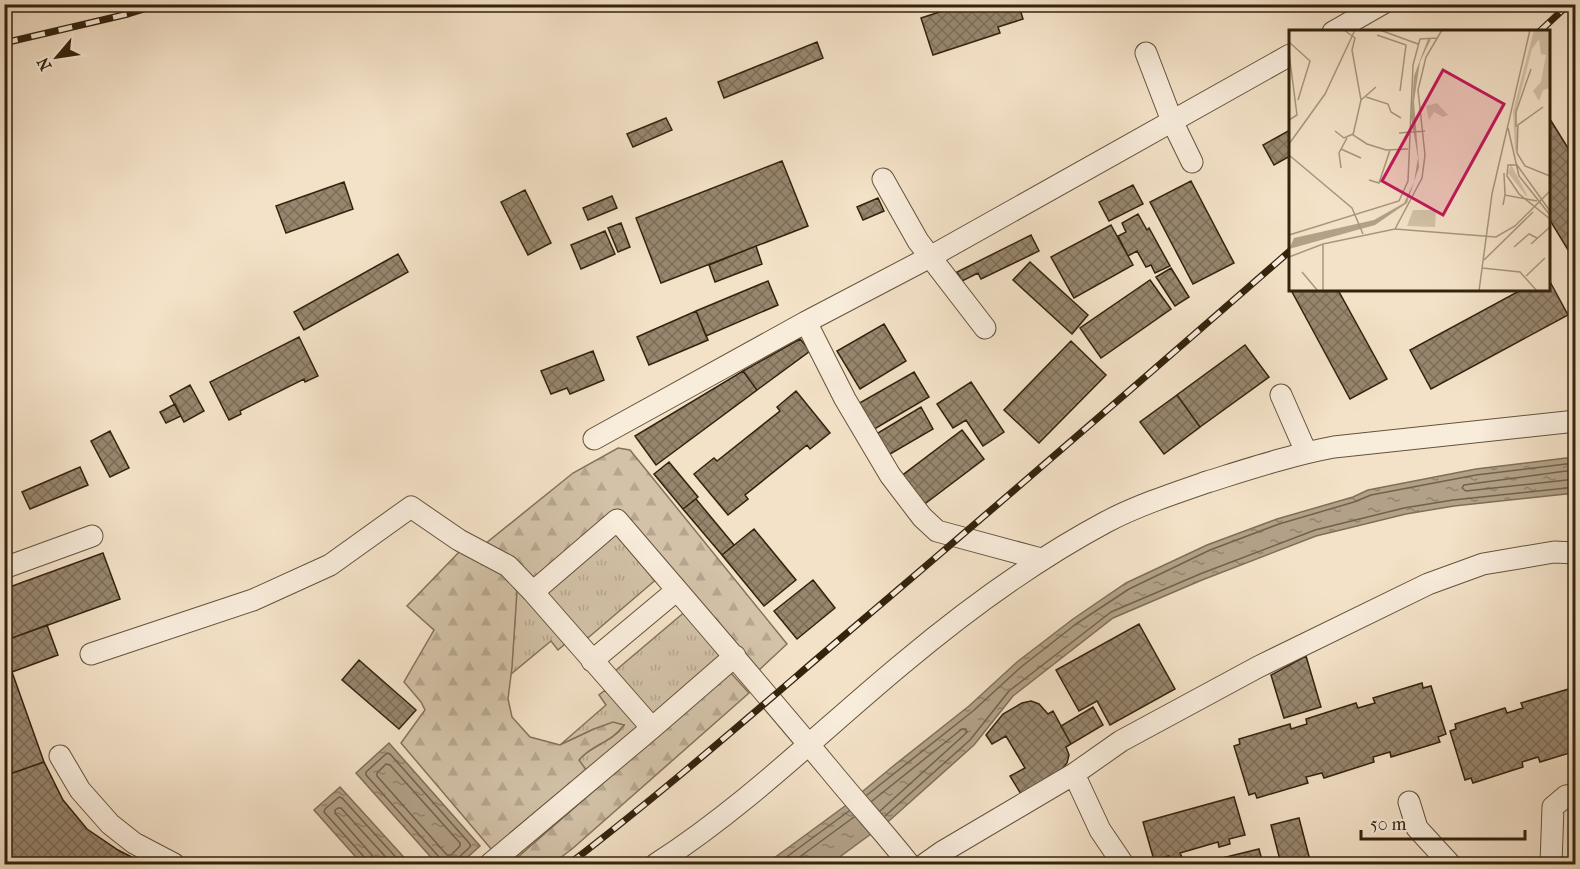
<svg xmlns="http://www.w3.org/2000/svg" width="1580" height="869" font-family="'IM FELL French Canon',serif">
<defs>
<pattern id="grass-tufts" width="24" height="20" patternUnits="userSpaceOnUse" patternTransform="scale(1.5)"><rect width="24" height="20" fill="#d3c2a8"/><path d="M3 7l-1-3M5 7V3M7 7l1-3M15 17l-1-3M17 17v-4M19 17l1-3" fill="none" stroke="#b6a68f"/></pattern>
<pattern id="forest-firs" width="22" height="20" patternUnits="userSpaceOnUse" patternTransform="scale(1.5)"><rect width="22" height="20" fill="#d3c2a8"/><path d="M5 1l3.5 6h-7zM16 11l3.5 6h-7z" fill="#b6a68f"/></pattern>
<pattern id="water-ripples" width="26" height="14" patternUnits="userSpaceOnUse" patternTransform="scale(1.5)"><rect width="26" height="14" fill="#b2a188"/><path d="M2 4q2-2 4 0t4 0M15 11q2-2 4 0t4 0" fill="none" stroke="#91836e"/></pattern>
<pattern id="building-cross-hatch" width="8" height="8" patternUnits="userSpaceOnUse" patternTransform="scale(1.5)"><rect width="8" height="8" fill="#97866e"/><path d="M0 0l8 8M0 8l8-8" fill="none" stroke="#7c6d59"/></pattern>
</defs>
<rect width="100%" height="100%" fill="#f4e2c8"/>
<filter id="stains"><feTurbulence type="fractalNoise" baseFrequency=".00333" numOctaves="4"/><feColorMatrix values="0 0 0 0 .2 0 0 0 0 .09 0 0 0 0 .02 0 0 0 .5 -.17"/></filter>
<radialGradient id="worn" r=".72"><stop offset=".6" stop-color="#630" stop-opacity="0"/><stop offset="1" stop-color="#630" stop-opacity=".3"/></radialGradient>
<path fill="url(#grass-tufts)" stroke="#83725a" stroke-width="1.5" d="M620 531 659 577 582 643 543 597Z
M500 571 563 636 565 644 558 650 551 641 511 674 515 619Z
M687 610 724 654 647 720 609 676Z
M604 691 613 693 640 725 587 771 578 760C592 745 613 742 624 725L594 729 560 745 606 705 599 695Z"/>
<path fill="url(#forest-firs)" stroke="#83725a" stroke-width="1.5" d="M618 448 630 450 787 644 758 671 620 512 531 583 485 544 573 473Z
M463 548 500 571 517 591 512 667 508 699 512 717 530 737 560 745 594 729 613 722 624 725C610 744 593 743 579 760L587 771 492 850 401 743 425 710 421 702 404 682 434 630 407 606Z
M730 672 749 693 572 849 552 864H510Z"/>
<path fill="url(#water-ripples)" stroke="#7f6f57" stroke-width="1.5" d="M1566 458H1575V493L1454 506 1406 514 1316 536 1202 580 1113 618 1013 696 974 745 890 820 830 864H766L845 806 892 767 969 706 1017 662 1073 619 1126 583 1207 545 1277 519 1353 497 1368 490 1476 469Z
M389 743 480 846 460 864H437L356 773Z
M340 787 410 864H362L314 810Z"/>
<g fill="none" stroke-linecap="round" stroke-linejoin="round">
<path stroke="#72624a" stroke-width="1.5" d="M1576 471H1566L1478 483 1464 485 1462 488 1466 491 1576 479
M386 764 390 765 460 843V846L451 855H447L377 776V773Z
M867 795 973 711 1021 667 1076 624 1129 589 1210 550 1279 524 1354 502 1371 495 1476 475 1566 464H1576
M872 801 962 729H966L967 732 964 735 880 811
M885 816 970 740 1009 691 1111 612 1200 574 1315 530 1404 508 1453 500 1576 487
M366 864 365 858 324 812 325 809 339 797 342 798 402 864
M374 864V859L371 854 335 813V810L338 808H341L392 864
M441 864 440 858 366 775V772L387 753 390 754 470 844V847L458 858 456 864
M777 864 849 811
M790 864 854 817"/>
</g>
<path fill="url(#building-cross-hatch)" stroke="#33230d" stroke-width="1.5" d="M964 4H1001L1003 11 1019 6 1023 19 998 27 1000 33 933 55 921 18Z
M817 42 823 58 724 98 718 82Z
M1548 116 1576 161V263L1548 217Z
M666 118 672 130 633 147 627 134Z
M1290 130V156L1274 165 1263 145Z
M782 161 808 226 661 283 636 218Z
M1191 181 1234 263 1193 284 1150 202Z
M344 182 353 209 286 233 276 206Z
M1133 185 1143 204 1109 221 1099 202Z
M525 190 551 243 528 255 501 202Z
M612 196 617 208 588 220 583 208Z
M878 198 884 211 863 220 857 207Z
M1138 214 1147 230 1149 228 1170 266 1155 273 1151 265 1146 267 1137 251 1128 256 1118 236 1126 232 1122 223Z
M621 223 630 247 618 252 608 228Z
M1111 225 1133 265 1074 298 1051 257Z
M605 231 615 254 581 269 571 245Z
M1031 235 1039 251 981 279 978 273 962 281 957 272Z
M756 246 762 264 715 282 709 265Z
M398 254 408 272 304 330 294 312Z
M1030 262 1088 315 1072 334 1013 280Z
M1171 268 1189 297 1175 306 1156 277Z
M1548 278 1568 315 1431 389 1410 350 1521 290H1548Z
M1150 280 1171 309 1101 358 1080 328Z
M768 281 778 305 706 336 696 311Z
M1291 290H1338L1387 379 1350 399Z
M696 311 708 340 649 365 637 337Z
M884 324 906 361 860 389 837 351Z
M299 337 318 376 305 382 304 379 240 411 241 414 229 420 210 382Z
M800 339 810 351 757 390 743 371Z
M1071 341 1106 375 1039 443 1004 410Z
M1245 345 1269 377 1200 427 1177 395Z
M593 351 604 380 570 394 567 388 551 394 541 371Z
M743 371 757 390 656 465 635 436Z
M914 372 929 397 871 431 856 405Z
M971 382 1004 432 983 446 966 420 953 428 937 404Z
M190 385 204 411 184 422 170 396Z
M796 391 830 433 810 449 807 445 745 495 748 499 728 515 694 474 714 458 717 461 780 411 777 407Z
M1177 395 1200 427 1164 454 1140 422Z
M175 404 181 416 166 423 160 412Z
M921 407 933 429 885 457 873 436Z
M962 430 984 459 922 506 900 477Z
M110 431 129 468 110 477 91 441Z
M669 462 698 497 683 509 654 474Z
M80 467 88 485 30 509 22 492Z
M696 499 734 545 722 555 683 509Z
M754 529 796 580 764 606 722 555Z
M103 553 120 599 4 641V589Z
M813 580 835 608 797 639 774 611Z
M1139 624 1175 689 1110 725 1097 701 1079 711 1056 670Z
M47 625 58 655 12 672 44 762 4 776V641Z
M1306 656 1321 707 1284 718 1271 675Z
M359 660 416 710 399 729 342 680Z
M1422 683 1423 688 1431 686 1446 734 1438 737 1440 742 1391 757 1390 752 1373 757 1374 762 1324 778 1322 773 1306 777 1308 783 1257 798 1255 793 1249 795 1234 746 1240 744 1239 739 1290 724 1291 729 1307 724 1306 719 1356 703 1358 708 1375 703 1373 698Z
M1572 688 1573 693 1576 692V751L1540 762 1538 757 1522 762 1523 767 1473 783 1471 778 1465 780 1450 731 1456 729 1455 724 1505 708 1507 713 1523 708 1521 703Z
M1031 701 1039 704 1048 714 1053 711 1071 744 1066 747 1069 755 1067 763 1061 770 1021 794 1010 776 1025 768 1006 736 992 744 986 735 1003 714 1022 703Z
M1093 707 1103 725 1071 744 1061 726Z
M44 762 63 800 87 829 118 850 145 864H4V776Z
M1234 797 1245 835 1229 839 1230 844 1219 847 1218 842 1180 853 1182 857 1171 860 1169 856 1154 860 1143 822Z
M1299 818 1311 864H1281L1271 825Z
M1259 849 1263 864H1228L1226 857Z
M1226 857 1228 864H1199Z
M1530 859 1531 864H1511Z"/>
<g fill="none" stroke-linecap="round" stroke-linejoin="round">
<defs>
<path id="minor" d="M1333 32 1382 4
M1146 53 1172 121 1192 162
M883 179 918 241 985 328
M806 322 930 257 1290 55
M1281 395 1306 452
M594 439 806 322 845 399 890 475 922 517 937 531 1041 559
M4 568 92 536
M533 592 617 520C688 603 760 686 830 770 856 802 884 832 909 864
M91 654 253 600 330 565 411 507 459 540 508 566 533 592 652 728
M592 661 677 590
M60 756 80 790 110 824 134 843 174 864
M1074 774 1100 830 1123 864
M1409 802 1417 828 1450 864
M490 864 652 728 735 656
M656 864C745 807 820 732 902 664 965 611 1033 561 1106 522 1136 506 1175 493 1207 482 1249 469 1291 455 1334 447L1576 421
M925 864 942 852 1074 774 1121 741 1258 667 1428 584 1483 564 1554 552 1576 553
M1551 864 1553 807 1566 796 1576 794"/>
</defs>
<use href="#minor" stroke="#63533c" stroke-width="23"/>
<use href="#minor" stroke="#f8ecdb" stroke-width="21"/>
<defs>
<path id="rail" d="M1539 32 1569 4
M4 43 128 14 160 4
M569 864C662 793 751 715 840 639 991 511 1141 381 1290 251"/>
</defs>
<use href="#rail" stroke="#33230d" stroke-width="7"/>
<use href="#rail" stroke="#f8ecdb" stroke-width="4.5" stroke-dasharray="14" stroke-linecap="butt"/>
</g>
<g transform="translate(1289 30)">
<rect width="261" height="261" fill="#f4e2c8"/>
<path d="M124 180H147L146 197 118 196Z" fill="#d3c2a8"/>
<path d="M245 0H261V58L254 60 250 71 244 61 252 52 257 25 252 24 250 9 243 19 227 81 229 117 226 122 224 81ZM148 73 159 85 154 87 145 82 140 90 137 76Z" fill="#d3c2a8"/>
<path d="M222 134 238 165V167L219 143Z" fill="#d3c2a8"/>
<path d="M139 9H142L131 32 125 71 130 137 118 173 86 195 0 219 5 208 85 190 115 173 125 152 129 128 122 87 125 46Z" fill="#b2a188"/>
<path fill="none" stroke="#a7967d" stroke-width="1.5" d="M55 0 66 8 63 20 72 70 64 105 78 114 97 120 119 119M91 0 129 14M88 5 117 15 111 61M0 12 21 31 9 70M0 23 8 85 0 90M77 67 99 74 102 82 112 88M72 70 87 57M254 77 229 95 228 123 236 136 261 146M227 97V82L242 39M219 98 230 146 261 185M46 101 55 108 64 104M110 103 136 101M0 114 36 64 66 0M52 119 72 128M0 125 63 178 74 204M52 138 50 123 58 108M215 143 216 165M80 150 90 153 101 120M214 175 216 165 248 171M261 181 228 135H219L218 146 230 164 261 189M106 199 133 148 136 125 129 60 137 27 153 0M0 205 110 171 119 151 124 35 131 9 148 8M242 214 261 197M225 217 240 204 248 208M0 227 34 214 106 199 207 207 226 196 261 161M195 230 244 182M193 238 231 242 248 261M13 242 29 261M237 246 256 228M34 261V214M190 261 203 164 241 0"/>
<path fill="#c2185b" fill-opacity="0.15" stroke="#c2185b" stroke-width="3" d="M154 40 215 74 154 185 93 151Z"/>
<rect width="261" height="261" fill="none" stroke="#33230d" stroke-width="3"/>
</g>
<rect width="1580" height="869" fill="none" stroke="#f4e2c8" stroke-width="24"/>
<rect x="6" y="6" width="1568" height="857" fill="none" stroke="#33230d" stroke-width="3"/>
<rect x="12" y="12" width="1556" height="845" fill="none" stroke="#33230d" stroke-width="1.5"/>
<g transform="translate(57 57) rotate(241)" stroke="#f8ecdb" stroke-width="4.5" paint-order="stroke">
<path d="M0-4.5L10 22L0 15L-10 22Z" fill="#33230d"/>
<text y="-9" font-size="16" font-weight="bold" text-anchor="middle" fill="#33230d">N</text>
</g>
<path d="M1361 830v9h164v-9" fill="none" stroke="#33230d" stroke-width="3"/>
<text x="1370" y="830" font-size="18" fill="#33230d" stroke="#f8ecdb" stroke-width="4.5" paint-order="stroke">50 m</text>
<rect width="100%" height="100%" filter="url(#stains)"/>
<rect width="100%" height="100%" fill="url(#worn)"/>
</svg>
